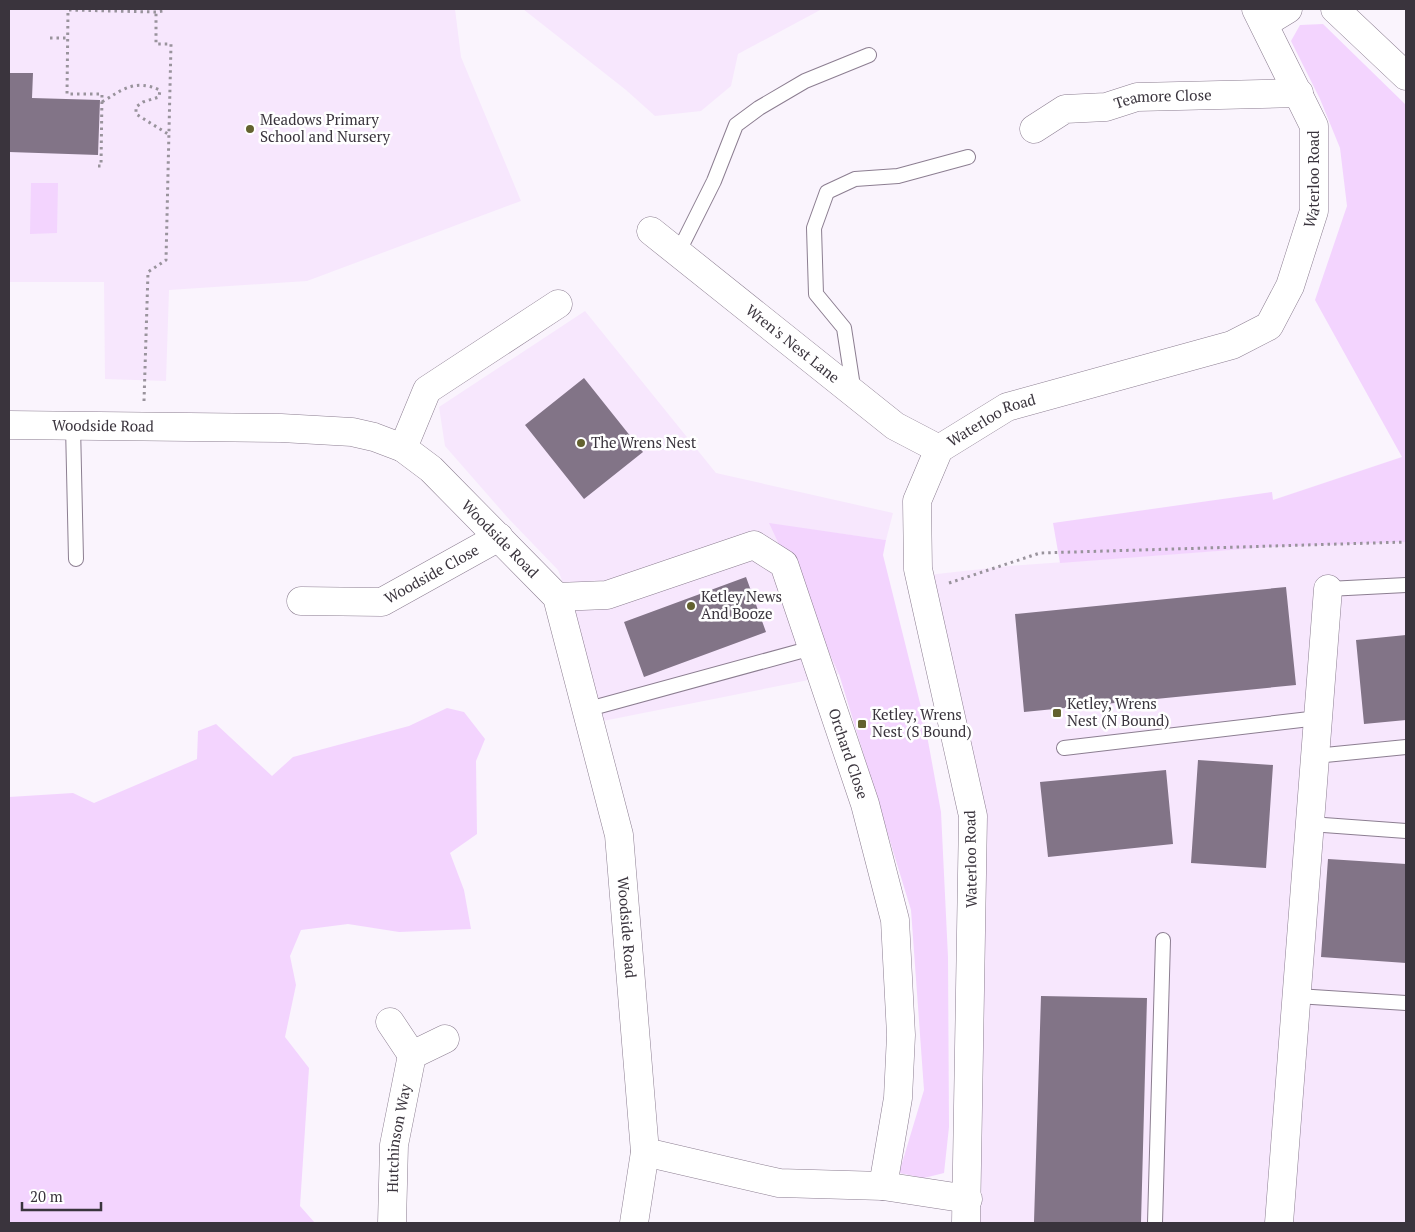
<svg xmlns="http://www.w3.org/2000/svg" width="1415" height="1232" font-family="'PT Serif',serif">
<rect width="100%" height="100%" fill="#faf4fd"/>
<path fill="#f7e7fd" d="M9 9H455L461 57 521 201 307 281 169 290 166 381 105 379 104 282H9Z
M523 9H822L738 54 731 86 701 111 655 116 626 90Z
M585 311 716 473 893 513 886 540 770 524 839 674 598 722 576 617 558 570 508 518 445 446 439 407Z
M1406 542V1223H973L984 873 928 575 1009 566 1271 547Z"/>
<path fill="#f3d4fe" d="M1323 24 1406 105V542L1271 547 1060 563 1053 523 1272 492 1273 500 1402 457 1315 300 1347 206 1340 148 1320 99 1291 41 1300 25Z
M31 183H58L57 233 30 234Z
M769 523 886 540 883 555 924 719 941 812 948 957 949 1127 944 1173 924 1178 899 1173 924 1090 911 910 839 674Z
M447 708 464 712 485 739 476 761 477 834 450 853 464 890 471 929 399 932 348 924 301 930 290 956 296 985 285 1037 309 1068 300 1206 315 1223H9V797L73 793 94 803 197 759 198 731 216 724 272 776 293 757 409 726Z"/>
<path fill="#827487" d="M9 73H33L32 98 100 100 98 155 9 152Z
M584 378 643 452 584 499 525 425Z
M746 577 766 632 644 677 624 622Z
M1286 587 1296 685 1024 712 1015 614Z
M1406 635V720L1364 724 1356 640Z
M1198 760 1273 765 1266 868 1191 863Z
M1166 770 1173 844 1048 857 1040 782Z
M1328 859 1406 864V963L1321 957Z
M1041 996 1147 998 1141 1223 1034 1222Z"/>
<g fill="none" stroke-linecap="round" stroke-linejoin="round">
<defs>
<path id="lane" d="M678 253 714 181 736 125 759 108 805 81 869 55
M854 393 844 328 816 294 814 228 827 192 855 179 898 176 968 157
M73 426 76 559
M1328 589 1406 585
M585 710 812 648
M1064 748 1318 718
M1315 756 1406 747
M1310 824 1406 831
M1297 996 1406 1003
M1155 1223 1163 940"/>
<g id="street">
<path d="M1335 9 1406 76"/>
<path d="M1265 23 1288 9"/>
<path id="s1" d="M1034 129 1065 109 1106 107 1137 97 1299 93"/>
<path id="s2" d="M651 231 895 426 939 449"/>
<path id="s3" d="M9 425 281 428 352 432 374 437 403 448 431 469 557 597 619 835 645 1152 779 1183 883 1186 968 1199"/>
<path d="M403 448 427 390 558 304"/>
<path id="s4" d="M557 597 607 595 754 545 784 564 865 804 895 920 901 1035 898 1098 883 1186"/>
<path id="s5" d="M301 601 382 602 499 537"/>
<path d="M390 1022 412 1055"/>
<path id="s6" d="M392 1223 394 1145 412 1055 445 1039"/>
<path d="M634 1223 645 1152"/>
<path d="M1279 1223 1328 589"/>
</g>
<g id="secondary">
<path id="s7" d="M966 1223 973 816 918 569 917 501 939 449 1007 407 1232 345 1269 326 1290 286 1314 211V126L1256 9"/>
</g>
</defs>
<use href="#lane" stroke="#8c7e91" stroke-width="16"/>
<use href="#street" stroke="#8c7e91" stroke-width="29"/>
<use href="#secondary" stroke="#8c7e91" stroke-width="29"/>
<path stroke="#99939c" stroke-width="3" stroke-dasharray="2.5 4" stroke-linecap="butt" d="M50 38H68
M102 102C123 89 135 79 160 90L159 97 143 102 136 107V114L168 134
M98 166H101L102 94H67L68 10 156 12 163 11V9
M144 401 148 272 166 260 171 44H156V12
M949 583 1040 553 1406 542"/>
<use href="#lane" stroke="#fff" stroke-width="14"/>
<use href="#street" stroke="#fff" stroke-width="28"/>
<use href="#secondary" stroke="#fff" stroke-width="28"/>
</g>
<g fill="#63622f" stroke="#fff" stroke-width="2">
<circle cx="250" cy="129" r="5"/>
<circle cx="581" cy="443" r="5"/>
<circle cx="691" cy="606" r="5"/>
<rect x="1052" y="708" width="10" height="10" rx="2.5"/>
<rect x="857" y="719" width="10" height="10" rx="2.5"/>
</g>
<g text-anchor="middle" stroke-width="5" stroke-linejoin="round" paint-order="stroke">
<g font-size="15" fill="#3a343d" stroke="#fff">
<text dy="5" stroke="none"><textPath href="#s1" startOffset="136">Teamore Close</textPath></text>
<text dy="5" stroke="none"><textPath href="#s7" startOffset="1295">Waterloo Road</textPath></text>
<text dy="5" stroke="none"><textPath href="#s2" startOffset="181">Wren's Nest Lane</textPath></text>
<text dy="5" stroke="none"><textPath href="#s7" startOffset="845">Waterloo Road</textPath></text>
<text dy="5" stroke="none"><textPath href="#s3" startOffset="94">Woodside Road</textPath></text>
<text dy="5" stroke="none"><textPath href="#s3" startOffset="530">Woodside Road</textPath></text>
<text dy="5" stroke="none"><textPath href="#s5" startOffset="138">Woodside Close</textPath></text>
<text dy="5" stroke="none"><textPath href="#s4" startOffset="441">Orchard Close</textPath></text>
<text transform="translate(971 859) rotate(-91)" y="5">Waterloo Road</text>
<text dy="5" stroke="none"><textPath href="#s3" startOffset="950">Woodside Road</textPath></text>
<text dy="5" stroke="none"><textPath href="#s6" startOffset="85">Hutchinson Way</textPath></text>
</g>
<g font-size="15" fill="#3a343d" stroke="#fff" text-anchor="start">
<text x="260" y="125">Meadows Primary<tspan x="260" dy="17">School and Nursery</tspan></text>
<text x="591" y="448">The Wrens Nest</text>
<text x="701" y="602">Ketley News<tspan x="701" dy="17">And Booze</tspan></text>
<text x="1067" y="709">Ketley, Wrens<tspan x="1067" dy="17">Nest (N Bound)</tspan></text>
<text x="872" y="720">Ketley, Wrens<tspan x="872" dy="17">Nest (S Bound)</tspan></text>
</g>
</g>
<rect width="1415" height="1232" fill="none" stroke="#3a343d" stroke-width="20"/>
<path d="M22 1202v8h79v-8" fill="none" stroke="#3a343d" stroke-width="2.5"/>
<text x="30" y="1202" font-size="15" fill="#3a343d" stroke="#ffffff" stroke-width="4" paint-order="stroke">20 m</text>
</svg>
